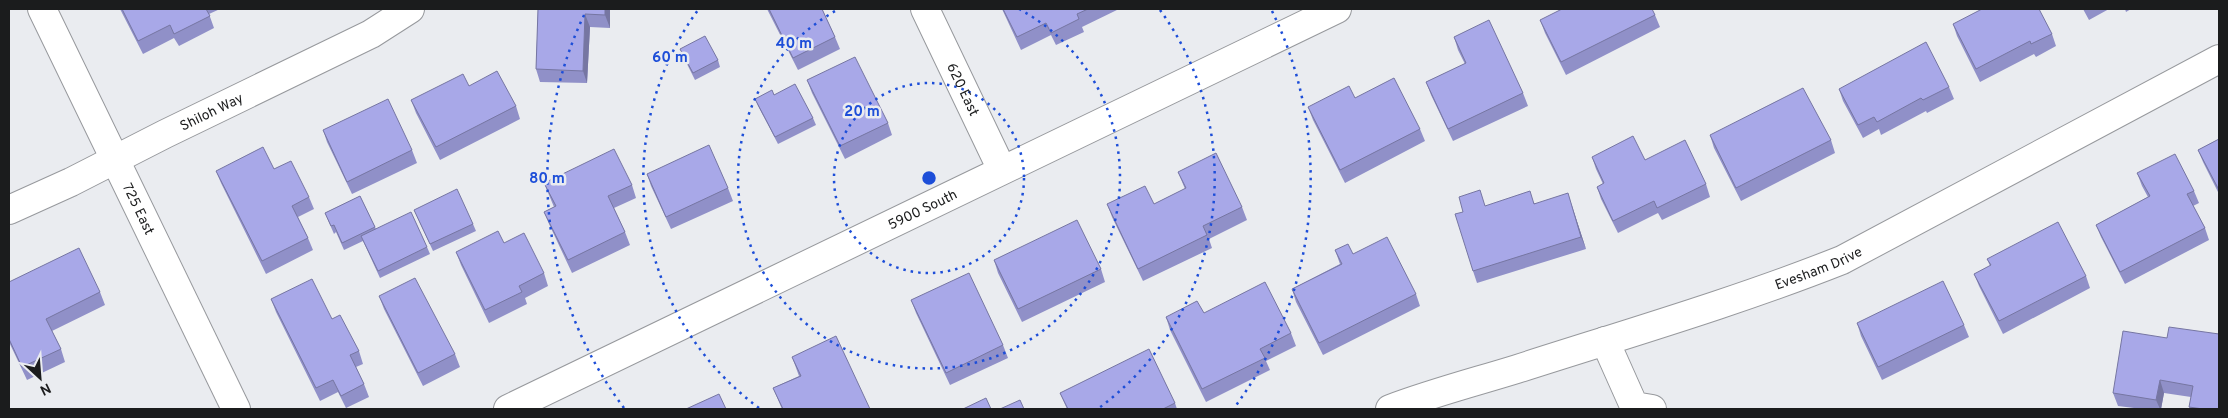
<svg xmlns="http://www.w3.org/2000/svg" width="2228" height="418" font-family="Overpass,sans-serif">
<rect width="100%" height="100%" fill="#eaecf0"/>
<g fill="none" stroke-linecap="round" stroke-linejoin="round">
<defs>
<g id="minor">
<path id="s1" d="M925 9 1002 170"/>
<path id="s2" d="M9 210 71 182 165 134 371 34 410 9"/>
<path d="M1605 341 1634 406 1652 409"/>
<path id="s3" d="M1390 409C1432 393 1475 382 1517 369 1626 334 1736 302 1842 260L2219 59"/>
</g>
<g id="tertiary">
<path id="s4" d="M42 9 236 409"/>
</g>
<g id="secondary">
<path id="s5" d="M508 409 1337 9"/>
</g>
</defs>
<use href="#minor" stroke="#97999d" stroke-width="30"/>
<use href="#tertiary" stroke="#97999d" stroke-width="30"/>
<use href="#secondary" stroke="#97999d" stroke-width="30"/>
<use href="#minor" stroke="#fff" stroke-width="28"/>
<use href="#tertiary" stroke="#fff" stroke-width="28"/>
<use href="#secondary" stroke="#fff" stroke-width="28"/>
</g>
<path fill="#9090c8" d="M120 9H220L209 14 214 28 179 46 174 38 143 54Z
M538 9H610V28L590 27 587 83 540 82 536 69Z
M767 9H822L835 37 840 49 798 70Z
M1002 9H1119L1082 27 1084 32 1056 45 1051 35 1021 50Z
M2083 9H2109L2089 20Z
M2125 9H2131L2126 12Z
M1655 15 1660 27 1566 75 1545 33 1540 20Z
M1953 24 2052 34 2056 46 2036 57 2034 54 1980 82 1957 36Z
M1454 37 1523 93 1528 106 1453 141 1431 95 1426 82 1465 64 1458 50Z
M680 49 718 60 720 67 695 80 683 56Z
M807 80 888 123 892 135 845 159 812 93Z
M469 86 516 106 520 119 440 160 416 113 411 100Z
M1949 87 1954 99 1927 113 1926 111 1881 135 1879 129 1863 138 1843 101 1839 89Z
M774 95 813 118 816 125 778 144 758 106 755 99Z
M1308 107 1420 129 1425 141 1345 183 1313 120Z
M323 130 412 150 417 163 352 194 327 142Z
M1710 135 1831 140 1835 153 1741 201 1714 148Z
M2219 139V194L2203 162 2198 150Z
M1592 157 1645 160 1706 184 1710 197 1662 220 1658 213 1618 233 1601 199 1597 187 1603 184 1596 169Z
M274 169 309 197 314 209 298 217 308 238 313 250 266 274 221 183 216 171Z
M1178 172 1242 207 1247 220 1209 239 1212 248 1143 281 1112 217 1107 204H1154L1185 189Z
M2137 173 2194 191 2199 203 2193 206 2205 228 2209 240 2125 284 2101 237 2096 225 2148 197 2142 186Z
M647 174 728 188 733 201 671 229 651 186Z
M544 183 632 185 636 198 614 208 625 232 630 245 572 273 549 224 544 212 554 207Z
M360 196 376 229 427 247 430 254 380 278 363 241 344 250 336 232 334 234 325 213Z
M1535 203 1572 206 1586 249 1477 283 1473 271 1463 212 1486 206Z
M414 210 473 224 476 231 433 251Z
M1335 250 1416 294 1420 306 1323 355 1296 302 1292 289 1340 264Z
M456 252 544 273 548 286 525 298 527 304 489 323 461 265Z
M1987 259 2086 276 2090 288 2003 334 1979 286 1974 274 1990 266Z
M994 260 1101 269 1105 282 1022 322 998 273Z
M9 282 100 292 105 305 52 331 61 349 65 362 27 380 9 342Z
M379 296 455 354 460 367 423 386 384 309Z
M271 299 332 319 359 351 363 364 356 367 364 384 369 397 346 408 338 392 320 401 276 312Z
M911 300 1003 345 1008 358 950 385 916 313Z
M1204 313 1291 333 1296 346 1266 361 1270 370 1206 402 1170 330 1166 317Z
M1857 323 1964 325 1969 337 1882 380 1861 336Z
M2167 338 2219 409H2190L2189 407 2191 397 2164 393 2161 409H2142L2118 406 2113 393Z
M792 357 870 409H782L773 388 799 376Z
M1060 393 1175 403 1177 409H1067Z"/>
<path fill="#7676a2" d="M605 9H610V28L605 15Z
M585 14 590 27 587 83 583 71Z
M1568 193 1572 206 1586 249 1581 237Z
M2160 380 2164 393 2161 409H2160L2156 400Z"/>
<path fill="#a8a8e8" stroke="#7676a2" d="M122 9H206L210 16 174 34 170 25 138 41Z
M538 9H605V15L585 14 583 71 536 69Z
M769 9H822L835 37 793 58Z
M1003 9H1088L1077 14 1079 19 1051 33 1046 23 1017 37Z
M1562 9H1652L1655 15 1561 62 1540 20Z
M1982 9H2039L2052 34 2031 44 2030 41 1976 69 1953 24Z
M1489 20 1523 93 1448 129 1426 82 1466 63 1454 37Z
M705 36 718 60 693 73 680 49Z
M1926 42 1949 87 1923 100 1921 98 1877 122 1874 117 1858 125 1839 89Z
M855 57 888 123 840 146 807 80Z
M497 71 516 106 436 147 411 100 463 74 469 86Z
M1394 78 1420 129 1340 170 1308 107 1349 86 1355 98Z
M795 84 813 118 775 137 755 99 772 90 774 95Z
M1803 88 1831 140 1736 188 1710 135Z
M388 99 412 150 347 182 323 130Z
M1633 136 1645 160 1685 140 1706 184 1657 208 1654 201 1613 221 1597 187 1604 183 1592 157Z
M2219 139V190L2198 150Z
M709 145 728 188 666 217 647 174Z
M263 147 274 169 291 161 309 197 292 206 308 238 262 261 216 171Z
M614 149 632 185 608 196 625 232 568 260 544 212 556 206 544 183Z
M1216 153 1242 207 1203 226 1207 235 1138 269 1107 204 1145 186 1154 204 1186 188 1178 172Z
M2175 154 2194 191 2187 194 2205 228 2120 272 2096 225 2150 196 2137 173Z
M457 189 473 224 430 244 414 210Z
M1480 190 1485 206 1530 191 1534 204 1568 193 1581 237 1473 271 1455 214 1463 212 1459 197Z
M360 196 375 227 342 243 334 225 331 226 325 213Z
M411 212 427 247 378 271 361 236Z
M1077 220 1101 269 1018 309 994 260Z
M2058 222 2086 276 1999 321 1974 274 1991 265 1987 259Z
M498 231 504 243 524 233 544 273 519 286 522 292 485 310 456 252Z
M1387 237 1416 294 1319 343 1292 289 1342 264 1335 250 1348 244 1353 254Z
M79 248 100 292 46 319 61 349 22 367 9 339V282Z
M969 273 1003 345 946 373 911 300Z
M415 278 455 354 418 373 379 296Z
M312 279 332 319 340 315 359 351 350 355 364 384 341 396 333 380 316 388 271 299Z
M1943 281 1964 325 1878 367 1857 323Z
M1265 282 1291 333 1260 349 1265 358 1202 389 1166 317 1197 301 1204 313Z
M2169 327 2219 334V409H2203L2189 407 2193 386 2160 380 2156 400 2113 393 2123 331 2167 338Z
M836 336 870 409H783L773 388 801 376 792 357Z
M1149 349 1175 403 1163 409H1068L1060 393Z
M719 394 726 409H686Z
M986 398 991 409H963Z
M1020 400 1024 409H1000Z"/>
<g fill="none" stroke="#1d4ed8" stroke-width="2.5" stroke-dasharray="2.5 5">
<circle cx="929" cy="178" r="95"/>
<path d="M1019 9A191 191 0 1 1 839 9"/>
<path d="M759 408A286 286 0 0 1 698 10M1160 10A286 286 0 0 1 1099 408"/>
<path d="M624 408A382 382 0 0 1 586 11M1272 11A382 382 0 0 1 1234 408"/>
</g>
<g text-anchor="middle" stroke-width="5" stroke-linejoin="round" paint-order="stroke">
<g font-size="14" fill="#1b1c1d" stroke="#eaecf0">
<text dy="5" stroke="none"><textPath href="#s1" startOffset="89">620 East</textPath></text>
<text dy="5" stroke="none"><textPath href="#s2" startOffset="225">Shiloh Way</textPath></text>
<text dy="5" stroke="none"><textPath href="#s4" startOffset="222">725 East</textPath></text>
<text dy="5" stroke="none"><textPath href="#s5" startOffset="460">5900 South</textPath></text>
<text dy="5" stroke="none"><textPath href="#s3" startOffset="451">Evesham Drive</textPath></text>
</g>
</g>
<circle cx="929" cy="178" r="8" fill="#1d4ed8" stroke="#eaecf0" stroke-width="2.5"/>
<g font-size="15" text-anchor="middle" font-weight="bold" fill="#1d4ed8" stroke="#eaecf0" stroke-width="5" stroke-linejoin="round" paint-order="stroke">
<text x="794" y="48">40 m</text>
<text x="670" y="62">60 m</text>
<text x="862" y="116">20 m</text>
<text x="547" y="183">80 m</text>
</g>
<rect width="2228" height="418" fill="none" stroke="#1b1c1d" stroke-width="20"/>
<g transform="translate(40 378) rotate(154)" stroke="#eaecf0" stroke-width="4" paint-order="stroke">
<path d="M0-4L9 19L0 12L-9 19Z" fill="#1b1c1d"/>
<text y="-8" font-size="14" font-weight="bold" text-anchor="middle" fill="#1b1c1d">N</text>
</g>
</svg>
